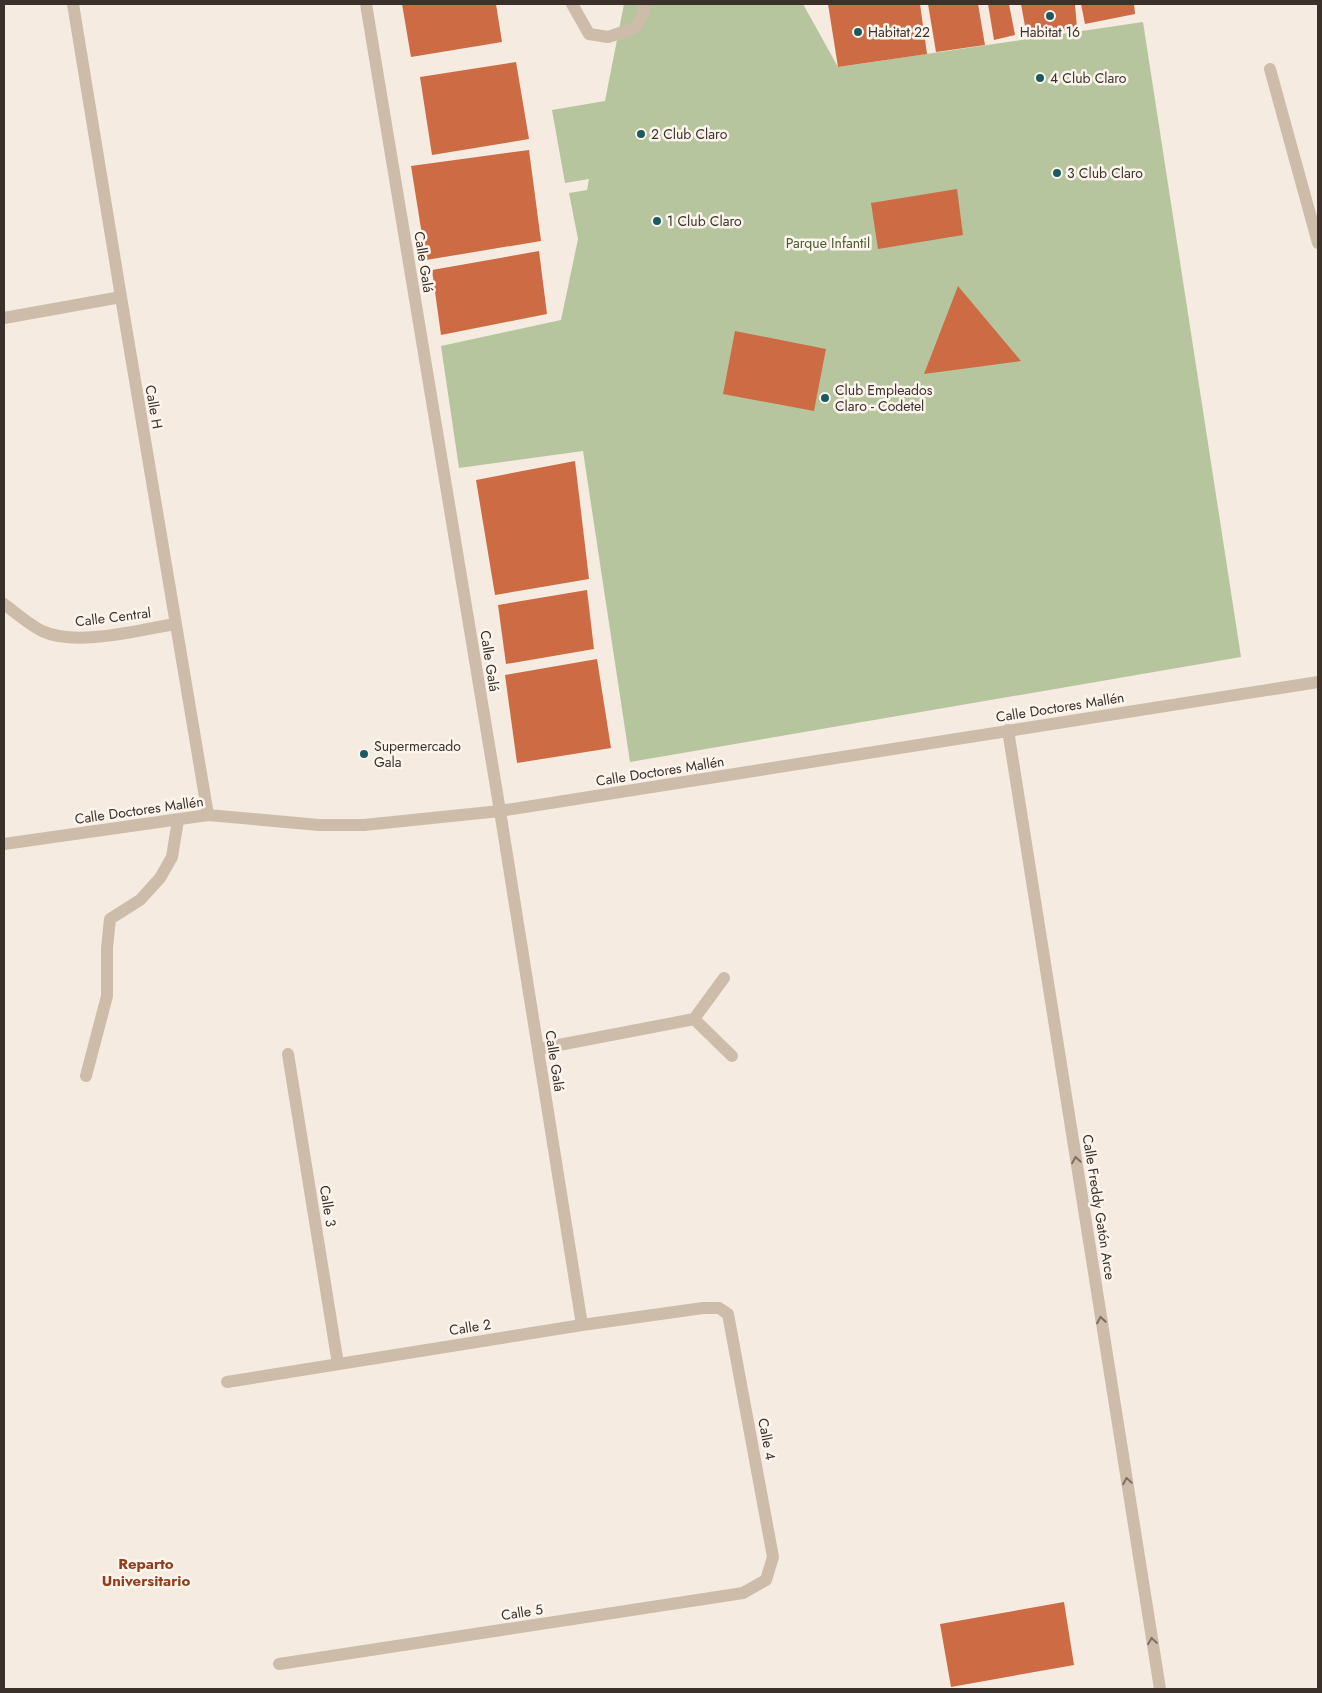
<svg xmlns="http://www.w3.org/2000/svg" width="1322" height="1693" font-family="Jost,sans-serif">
<rect width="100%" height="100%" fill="#f5ebe0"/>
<path fill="#b7c59e" d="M624 4H803L838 67 1143 22 1241 657 630 762 583 451 459 468 441 346 561 320 578 239 569 193 587 190 589 179 565 183 552 110 605 101Z"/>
<path fill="#cd6b45" d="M402 4H496L502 42 411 57Z
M828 4H920L927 54 838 67Z
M928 4H978L985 45 936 52Z
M988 4H1009L1015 35 994 40Z
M1021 4H1075L1077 28 1027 37Z
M1081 4H1134L1135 14 1085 24Z
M516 62 529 139 432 155 420 77Z
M529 150 541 241 426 260 411 166Z
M957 189 963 235 878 249 871 203Z
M539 251 547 314 441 335 432 270Z
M958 286 1021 361 924 374Z
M735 331 826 349 814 411 723 394Z
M575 461 589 579 495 595 476 480Z
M587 590 594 649 506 664 498 605Z
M597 659 611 748 517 763 505 675Z
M1064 1602 1074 1665 951 1687 940 1624Z"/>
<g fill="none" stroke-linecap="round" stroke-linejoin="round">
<path stroke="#cebcaa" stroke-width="12" d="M73 4 121 297 208 815
M366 4 500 811 582 1325
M572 4 589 34 608 37 635 28 644 13 643 4
M1270 69 1318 243
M4 318 121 297
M4 604C16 613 28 624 42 631 76 647 139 630 175 624
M1008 730 1160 1689
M4 844 208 815 319 825H364L500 811 1318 682
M694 1019 732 1056
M538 1049 694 1019 724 978
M288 1054 338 1364
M86 1076 107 996V948L110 919 140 900 160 878 172 857 178 820
M227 1382 582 1325 703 1308H719L728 1314 773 1557 766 1580 743 1593 279 1664"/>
</g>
<defs><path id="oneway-chevron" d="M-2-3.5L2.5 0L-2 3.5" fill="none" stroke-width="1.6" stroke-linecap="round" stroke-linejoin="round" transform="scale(1.25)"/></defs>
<g stroke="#7d6f64">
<use href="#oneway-chevron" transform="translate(1076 1160) rotate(-99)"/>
<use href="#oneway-chevron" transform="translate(1101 1320) rotate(-99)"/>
<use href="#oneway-chevron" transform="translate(1127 1481) rotate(-99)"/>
<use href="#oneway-chevron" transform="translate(1152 1641) rotate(-99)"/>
</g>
<g fill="#1c5960" stroke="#fbf5ed" stroke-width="2">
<circle cx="1050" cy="16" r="5"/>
<circle cx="858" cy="32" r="5"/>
<circle cx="1040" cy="78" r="5"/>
<circle cx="641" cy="134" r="5"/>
<circle cx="1057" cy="173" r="5"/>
<circle cx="657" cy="221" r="5"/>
<circle cx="825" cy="398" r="5"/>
<circle cx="364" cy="754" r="5"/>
</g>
<g text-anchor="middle" stroke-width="5" stroke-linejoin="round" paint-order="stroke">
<g font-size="14" fill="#3b302a" stroke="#fbf5ed" text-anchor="start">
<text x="868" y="37">Habitat 22</text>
<text x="1050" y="37" text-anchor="middle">Habitat 16</text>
<text x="1050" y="83">4 Club Claro</text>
<text x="651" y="139">2 Club Claro</text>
<text x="1067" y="178">3 Club Claro</text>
<text x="667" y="226">1 Club Claro</text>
<text x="835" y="395">Club Empleados<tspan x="835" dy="16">Claro - Codetel</tspan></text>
<text x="374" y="751">Supermercado<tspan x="374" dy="16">Gala</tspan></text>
</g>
<g font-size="14" fill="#485b2c" stroke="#fbf5ed">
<text x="828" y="248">Parque Infantil</text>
</g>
<g font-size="14" fill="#3b302a" stroke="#fbf5ed">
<text transform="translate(424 262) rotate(81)" y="5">Calle Galá</text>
<text transform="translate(154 407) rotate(80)" y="5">Calle H</text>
<text transform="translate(113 617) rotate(-7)" y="5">Calle Central</text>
<text transform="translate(490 661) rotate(81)" y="5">Calle Galá</text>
<text transform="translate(1060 707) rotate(-9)" y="5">Calle Doctores Mallén</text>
<text transform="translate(660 771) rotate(-9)" y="5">Calle Doctores Mallén</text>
<text transform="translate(139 810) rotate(-8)" y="5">Calle Doctores Mallén</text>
<text transform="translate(555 1061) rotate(81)" y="5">Calle Galá</text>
<text transform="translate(328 1206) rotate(81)" y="5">Calle 3</text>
<text transform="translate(1099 1207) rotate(81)" y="5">Calle Freddy Gatón Arce</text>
<text transform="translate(470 1327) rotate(-9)" y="5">Calle 2</text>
<text transform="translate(767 1439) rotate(79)" y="5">Calle 4</text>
<text transform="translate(522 1612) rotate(-9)" y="5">Calle 5</text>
</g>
<g font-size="15" font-weight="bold" fill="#903d1d" stroke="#fbf5ed">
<text x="146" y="1569">Reparto<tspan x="146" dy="17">Universitario</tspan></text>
</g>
</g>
<rect width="1322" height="1693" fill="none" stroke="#3b302a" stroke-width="10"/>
</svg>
